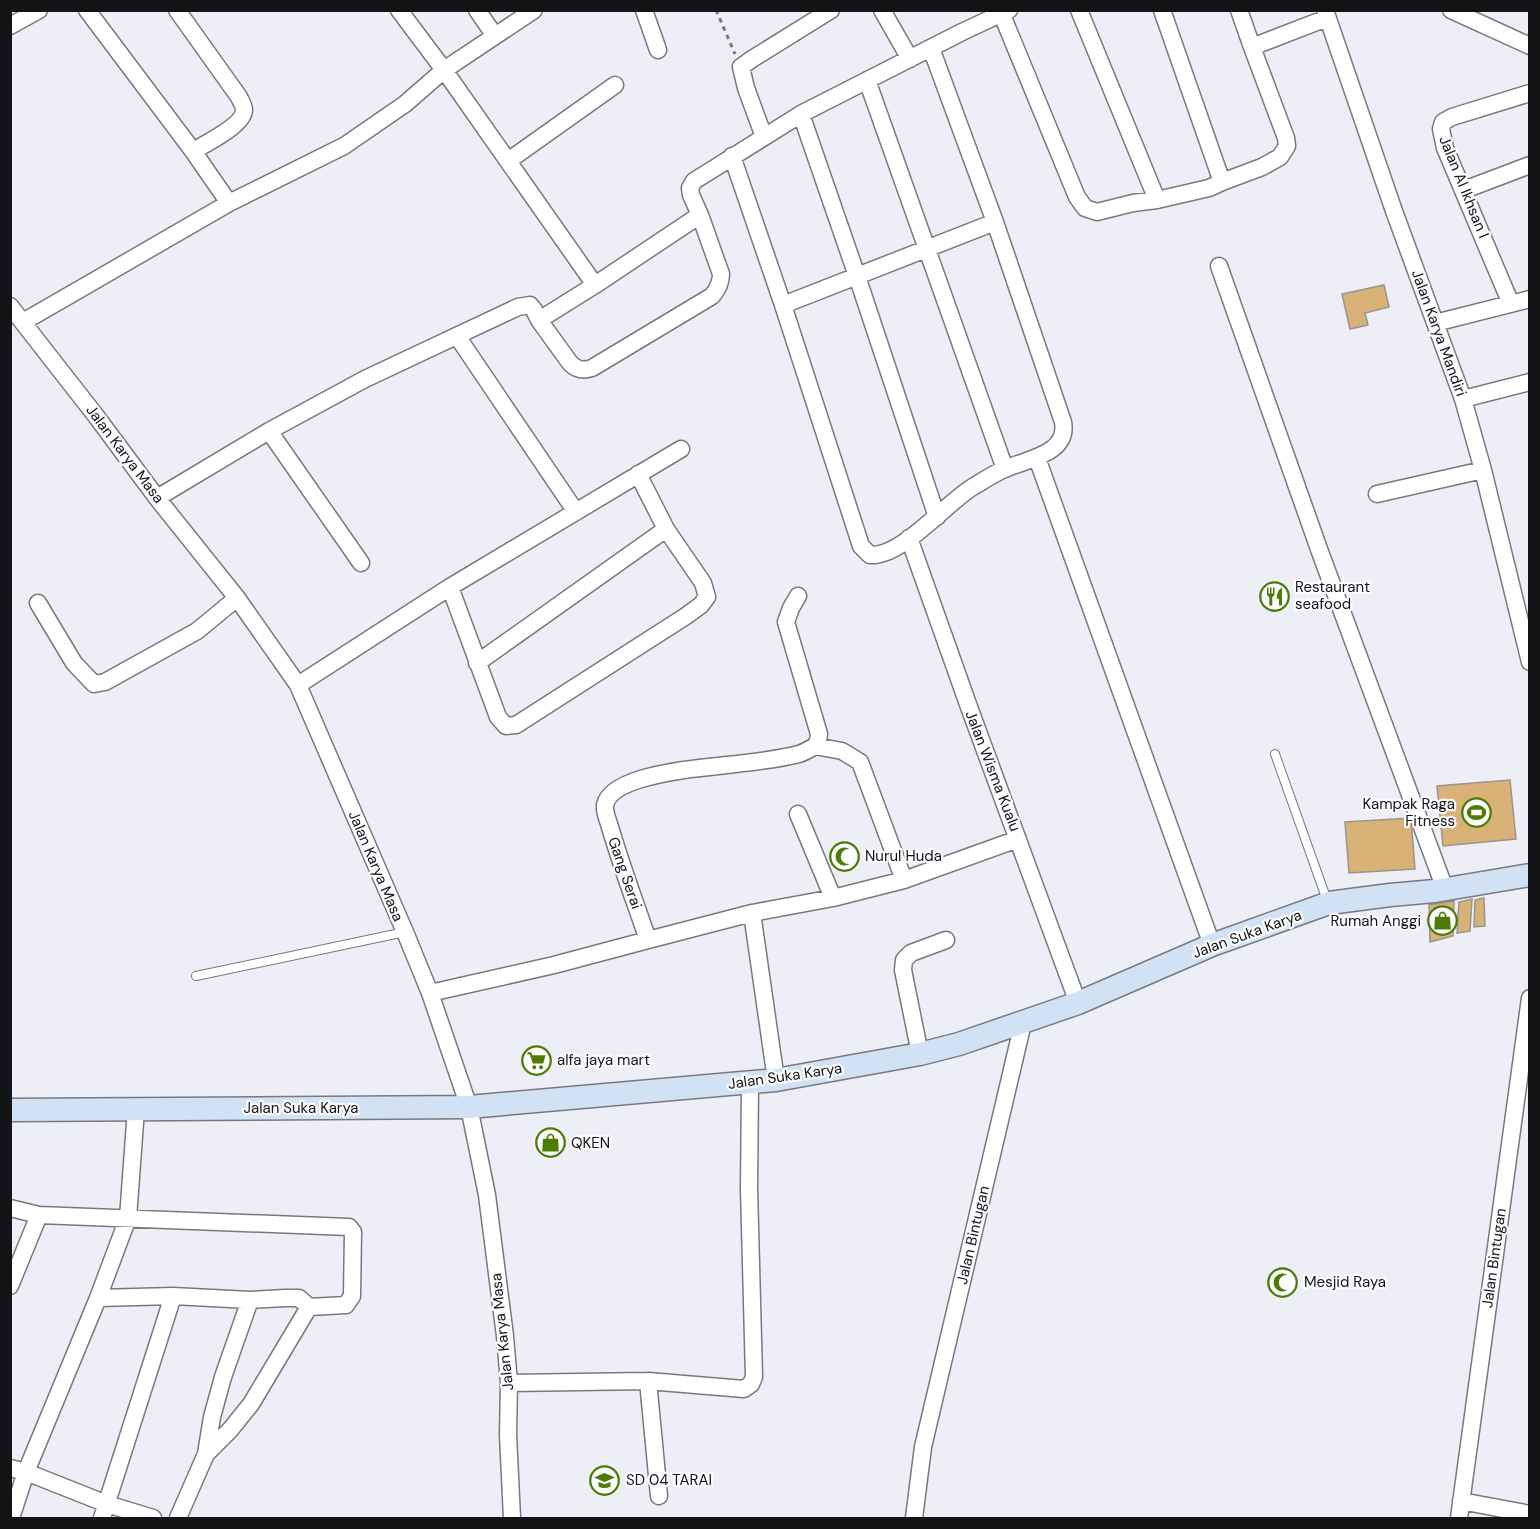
<svg xmlns="http://www.w3.org/2000/svg" width="1540" height="1529" font-family="'DM Sans',sans-serif">
<rect width="100%" height="100%" fill="#eeeff6"/>
<path fill="#d8b276" stroke="#999590" stroke-width="1.5" d="M1384 285 1389 307 1365 313 1368 325 1350 329 1342 294Z
M1510 780 1516 839 1443 846 1437 786Z
M1411 818 1415 869 1349 873 1345 822Z
M1484 898 1485 926 1474 927 1475 900Z
M1472 899 1470 931 1457 933 1459 902Z
M1454 901 1453 936 1430 942 1429 905Z"/>
<g fill="none" stroke-linecap="round" stroke-linejoin="round">
<defs>
<path id="lane" d="M1275 754 1328 903
M196 976 405 932"/>
<path id="street" d="M87 10 193 151 229 203
M177 10 239 97C241 101 244 106 244 110 244 125 205 144 193 151
M399 10 444 70 595 285
M477 10 495 36
M644 10 658 50
M882 10 910 59
M1000 10 1077 197 1085 208 1097 212 1133 203 1157 200 1209 188 1222 182 1262 167 1280 157 1287 146 1286 138 1252 47
M1079 10 1157 200
M1162 10 1222 182
M1239 10 1252 47 1327 18
M1325 10 1394 211 1463 399 1483 470 1530 662
M1451 10 1530 46
M10 26 39 10
M867 80 1005 469
M801 114 857 276 937 517
M764 137 746 88 741 67 752 59 831 10
M732 156 783 305 861 546 870 555C903 557 948 500 976 485 986 479 995 473 1005 469 1027 459 1069 454 1063 422L995 222 931 48
M508 161 615 85
M1464 190 1530 165
M1219 266 1320 552 1445 889
M1511 304 1445 148 1441 129 1443 122 1452 117 1530 93
M783 305 995 222
M10 306 96 416 157 498 237 598 298 685 405 932 430 993 469 1107 487 1195 505 1336 509 1383 508 1435 512 1518
M539 320 570 363C577 370 583 371 592 368L712 296C718 289 721 283 721 274L700 215 691 195 690 188 694 181 801 114 962 32 1009 10
M23 322 229 203 344 146 405 104 444 70 534 10
M1435 323 1530 299
M457 336 576 512
M1463 399 1530 382
M269 431 361 563
M1037 458 1212 945
M1377 494 1483 470
M157 498 269 431 365 379 518 307 530 305 534 310 539 320 595 285 700 215
M909 538 969 707 1078 1003
M450 587 498 717 506 726 516 725 686 616 701 605 707 597 703 583 666 529 638 474
M798 596 791 608 786 622 819 734 818 741 815 746
M38 603 74 663 94 684 105 682 197 631 237 598
M477 663 666 529
M298 685 450 587 681 449
M815 746 842 751 860 762 904 880
M798 814 833 898
M752 913 776 1080
M648 940 752 913 833 898 904 880 1018 839
M430 993 554 965 648 940C635 902 621 865 610 827 608 820 604 812 605 805 608 791 628 783 641 779 692 764 747 767 799 754 805 752 810 749 815 746
M920 1054 903 970 904 960 911 953 946 940
M10 1208 39 1215 349 1227 353 1232 352 1296 346 1305 309 1307
M10 1286 39 1215
M98 1298 173 1296 250 1300 285 1298H299L309 1307 251 1404 230 1430 206 1454
M648 1381 659 1496
M509 1383 648 1381 744 1389 751 1384 754 1377 749 1189 750 1083
M10 1468 26 1472 107 1504 153 1518
M1461 1501 1530 1514
M11 1518 26 1472 98 1298 128 1218 136 1109
M102 1518 173 1296
M178 1518 206 1454 212 1417 223 1377 250 1300
M914 1518 923 1447 1023 1023
M1459 1518 1530 998"/>
<path id="secondary" d="M10 1110 469 1107 776 1080 920 1054 959 1044 1078 1003 1212 945 1329 903 1390 895 1435 891 1530 875"/>
</defs>
<use href="#lane" stroke="#78797f" stroke-width="10"/>
<use href="#street" stroke="#78797f" stroke-width="19"/>
<use href="#secondary" stroke="#78797f" stroke-width="25"/>
<path stroke="#77787c" stroke-width="3" stroke-dasharray="4.5 4.5" stroke-linecap="butt" d="M716 10 735 54"/>
<use href="#lane" stroke="#fff" stroke-width="8"/>
<use href="#street" stroke="#fff" stroke-width="16"/>
<use href="#secondary" stroke="#d2e2f5" stroke-width="22"/>
</g>
<defs>
<symbol id="restaurant-ring" viewBox="-11 -11 22 22"><circle r="9.5" fill="#fcfcfe" stroke="#4c7c06" stroke-width="1.5"/><path d="M-5-6h1v4h1v-4h1v4h1v-4h1v5L-1.5 .5V6h-2V.5L-5-1ZM5-6V6H3V1.5H1.5Q1.5-4 5-6Z" fill="#4c7c06"/></symbol>
<symbol id="stadium-ring" viewBox="-11 -11 22 22"><circle r="9.5" fill="#fcfcfe" stroke="#4c7c06" stroke-width="1.5"/><path d="M0-5a6.5 5 0 1 0 0 10a6.5 5 0 1 0 0-10ZM-3.5-1.8h7v3.6h-7Z" fill="#4c7c06"/></symbol>
<symbol id="mosque-ring" viewBox="-11 -11 22 22"><circle r="9.5" fill="#fcfcfe" stroke="#4c7c06" stroke-width="1.5"/><path d="M3.5-4.9A6 6 0 1 0 3.5 4.9A5 5 0 1 1 3.5-4.9Z" fill="#4c7c06"/></symbol>
<symbol id="shop-ring" viewBox="-11 -11 22 22"><circle r="9.5" fill="#fcfcfe" stroke="#4c7c06" stroke-width="1.5"/><path d="M-5-2.5h2.3a2.7 3.5 0 0 1 5.4 0H5L5.5 6h-11ZM-1.5-2.5h3a1.5 2.3 0 0 0-3 0Z" fill="#4c7c06"/></symbol>
<symbol id="supermarket-ring" viewBox="-11 -11 22 22"><circle r="9.5" fill="#fcfcfe" stroke="#4c7c06" stroke-width="1.5"/><path d="M-6-5.5h2.5l.6 2H6L4.5 2H-2.5L-4.4-4H-6ZM-1.5 3.2a1.3 1.3 0 1 0 .1 0ZM3 3.2a1.3 1.3 0 1 0 .1 0Z" fill="#4c7c06"/></symbol>
<symbol id="school-ring" viewBox="-11 -11 22 22"><circle r="9.5" fill="#fcfcfe" stroke="#4c7c06" stroke-width="1.5"/><path d="M0-5L7-2L0 1L-7-2ZM-4 1L0 2.5L4 1V4Q0 6-4 4Z" fill="#4c7c06"/></symbol>
</defs>
<g fill-rule="evenodd">
<use href="#restaurant-ring" x="1258" y="580" width="33" height="33"/>
<use href="#stadium-ring" x="1460" y="796" width="33" height="33"/>
<use href="#mosque-ring" x="828" y="840" width="33" height="33"/>
<use href="#shop-ring" x="1426" y="904" width="33" height="33"/>
<use href="#supermarket-ring" x="520" y="1044" width="33" height="33"/>
<use href="#shop-ring" x="534" y="1126" width="33" height="33"/>
<use href="#mosque-ring" x="1266" y="1266" width="33" height="33"/>
<use href="#school-ring" x="588" y="1464" width="33" height="33"/>
</g>
<g text-anchor="middle" stroke-width="4.5" stroke-linejoin="round" paint-order="stroke">
<g font-size="15" fill="#131416" stroke="#fcfcfe">
<text transform="translate(1464 187) rotate(68)" y="5">Jalan Al Ikhsan I</text>
<text transform="translate(1439 333) rotate(70)" y="5">Jalan Karya Mandiri</text>
<text transform="translate(125 454) rotate(53)" y="5">Jalan Karya Masa</text>
<text transform="translate(993 771) rotate(69)" y="5">Jalan Wisma Kualu</text>
<text transform="translate(376 866) rotate(67)" y="5">Jalan Karya Masa</text>
<text transform="translate(625 873) rotate(71)" y="5">Gang Serai</text>
<text transform="translate(1247 934) rotate(-20)" y="5">Jalan Suka Karya</text>
<text transform="translate(785 1076) rotate(-8)" y="5">Jalan Suka Karya</text>
<text x="301" y="1113">Jalan Suka Karya</text>
<text transform="translate(973 1235) rotate(-77)" y="5">Jalan Bintugan</text>
<text transform="translate(1494 1258) rotate(-82)" y="5">Jalan Bintugan</text>
<text transform="translate(502 1332) rotate(-96)" y="5">Jalan Karya Masa</text>
</g>
<g font-size="15" fill="#131416" stroke="#fcfcfe" text-anchor="start">
<text x="1295" y="592">Restaurant<tspan x="1295" dy="17">seafood</tspan></text>
<text x="1455" y="809" text-anchor="end">Kampak Raga<tspan x="1455" dy="17">Fitness</tspan></text>
<text x="865" y="861">Nurul Huda</text>
<text x="1421" y="926" text-anchor="end">Rumah Anggi</text>
<text x="557" y="1065">alfa jaya mart</text>
<text x="571" y="1148">QKEN</text>
<text x="1304" y="1287">Mesjid Raya</text>
<text x="626" y="1485">SD 04 TARAI</text>
</g>
</g>
<rect width="1540" height="1529" fill="none" stroke="#131416" stroke-width="24"/>
</svg>
